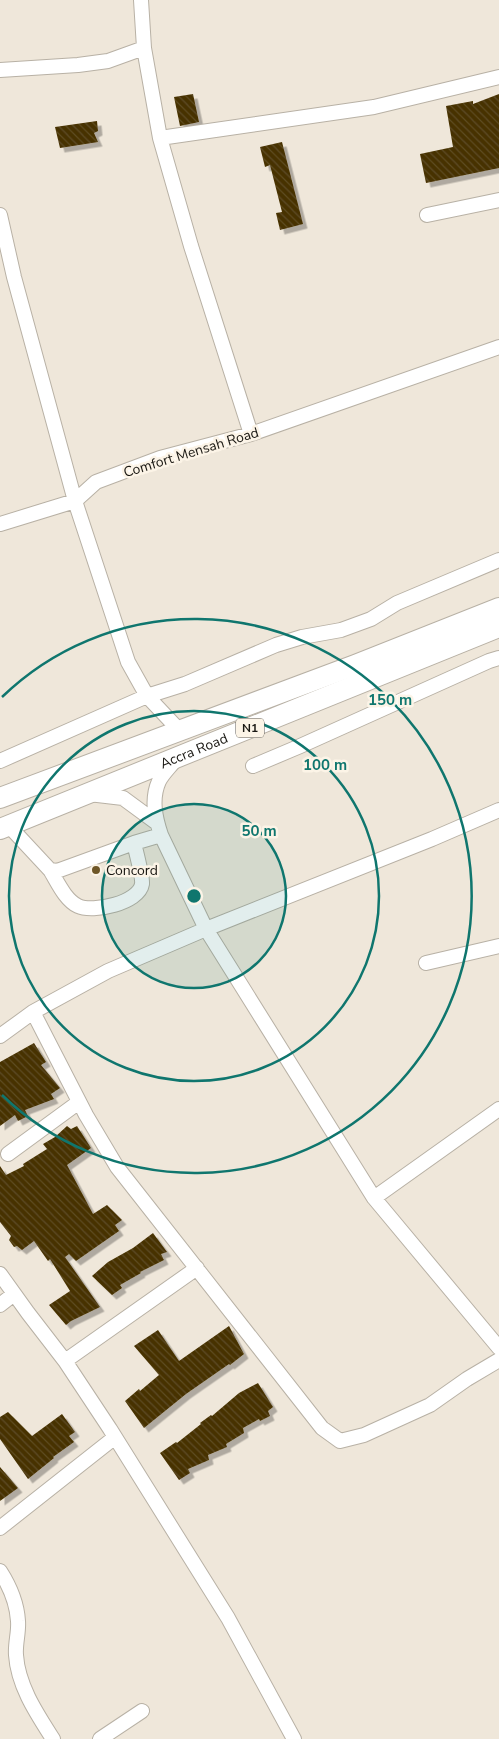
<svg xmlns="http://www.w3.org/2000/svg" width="499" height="1739" font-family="'Nunito Sans',sans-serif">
<defs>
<pattern id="building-back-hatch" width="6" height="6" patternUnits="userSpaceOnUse" patternTransform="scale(1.25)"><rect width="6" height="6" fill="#473100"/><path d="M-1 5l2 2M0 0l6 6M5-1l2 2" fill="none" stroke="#5e4c25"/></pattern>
<filter id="shadow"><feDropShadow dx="4.5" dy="4.5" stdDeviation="0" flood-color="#0004"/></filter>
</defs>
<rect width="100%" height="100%" fill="#efe7da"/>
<path fill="url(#building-back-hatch)" filter="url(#shadow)" d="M193 94 199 122 180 126 174 97Z
M499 94V168L426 183 420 154 453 147 446 106 473 101V104Z
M97 121 98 131 94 133 98 142 60 148 55 127Z
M282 142 303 224 280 230 276 213 282 212 270 165 265 167 260 147Z
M34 1043 46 1062 41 1065 60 1088 51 1094 54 1099 25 1110 28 1116 18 1121 15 1115 0 1126V1062Z
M67 1126 71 1129 77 1126 91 1148 67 1165 93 1214 107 1205 122 1220 115 1225 119 1231 76 1261 69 1254 65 1257 100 1307 71 1321 66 1325 49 1305 70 1291 50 1259 48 1261 34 1241 22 1250 17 1246 14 1247 9 1240 11 1236 0 1222V1166L6 1175 24 1166 23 1164 47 1149 43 1144 55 1137Z
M153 1233 167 1252 161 1254 164 1260 140 1272 141 1273 120 1285 122 1288 112 1295 92 1276 108 1262 133 1248Z
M229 1326 244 1354 230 1365 229 1364 186 1394 144 1428 125 1401 139 1389 140 1391 159 1375 134 1346 158 1330 179 1361Z
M258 1383 273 1407 268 1411 270 1416 260 1421 259 1419 243 1428 244 1433 226 1444 227 1447 208 1455 209 1460 188 1469 190 1473 179 1480 160 1453 176 1442 177 1443 201 1424 200 1423 211 1415 212 1416 239 1393Z
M8 1412 32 1436 62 1414 75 1432 69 1436 74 1442 53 1457 54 1458 28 1479 0 1439V1417Z
M0 1467 18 1488 0 1501Z"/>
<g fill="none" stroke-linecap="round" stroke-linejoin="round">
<defs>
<path id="minor" d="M141 0 144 48 160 138 191 246 251 434
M0 70 78 65 108 61 144 48
M160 138 374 107 499 77
M0 215 14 277 75 501 0 524
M427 215 499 200
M180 731 147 696 128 662 75 501 96 482 160 458 251 434 499 347
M176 759C171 766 163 773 159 781 151 799 155 817 161 835L206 929 374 1198 499 1348
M0 761 147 696 185 684 276 645 302 637 341 630 371 619 397 603 499 560
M253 766 298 747 489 661 499 658
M89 794 123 798 157 823
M9 826 50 870 57 871 134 843 161 835
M50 870C57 881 65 900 78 906 93 913 139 903 142 884 143 877 136 852 134 843
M426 963 499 946
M33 1012 86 1115 117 1167 322 1428 340 1441 364 1435 430 1405 467 1379 499 1360
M0 1036 33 1012 108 971 206 929 432 839 499 810
M8 1154 79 1102
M374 1198 499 1109
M0 1274 28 1313 65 1361 110 1429 228 1618 294 1739
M0 1305 14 1294
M65 1361 197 1268
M0 1528 114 1438
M0 1571C9 1585 17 1604 18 1621 19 1632 15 1644 16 1655 18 1686 37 1714 53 1739
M100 1739 142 1711"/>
<g id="highway">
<path d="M0 798 355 665 499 608"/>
<path id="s1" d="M0 829 499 627"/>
</g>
</defs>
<use href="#minor" stroke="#b8b1a5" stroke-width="16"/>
<use href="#highway" stroke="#b8b1a5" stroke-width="22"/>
<use href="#minor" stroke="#fff" stroke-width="14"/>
<use href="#highway" stroke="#fff" stroke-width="20"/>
</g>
<circle cx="194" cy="896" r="92" fill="#0f766e" fill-opacity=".12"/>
<g fill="none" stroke="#0f766e" stroke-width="2.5">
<circle cx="194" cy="896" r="92"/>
<circle cx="194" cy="896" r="185"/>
<path d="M2 697A277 277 0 1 1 2 1095"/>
</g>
<circle fill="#6f5728" stroke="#fcf4e7" stroke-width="2" cx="96" cy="870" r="5"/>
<g text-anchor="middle" stroke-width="5" stroke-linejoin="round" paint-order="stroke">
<rect fill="#fcf4e7" stroke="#5d5952" stroke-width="1" x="236" y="718.5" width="28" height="19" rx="4"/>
<g font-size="12" font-weight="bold" fill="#191712">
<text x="250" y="732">N1</text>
</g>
<g font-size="14" fill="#191712" stroke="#fcf4e7">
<text transform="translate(191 452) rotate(-17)" y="5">Comfort Mensah Road</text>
<text dy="5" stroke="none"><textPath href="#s1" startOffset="209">Accra Road</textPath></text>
</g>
<g font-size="14" fill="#191712" stroke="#fcf4e7" text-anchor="start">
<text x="106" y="875">Concord</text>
</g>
</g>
<circle cx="194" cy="896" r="8" fill="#0f766e" stroke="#fcf4e7" stroke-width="2.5"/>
<g font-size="15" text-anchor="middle" font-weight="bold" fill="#0f766e" stroke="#fcf4e7" stroke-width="5" stroke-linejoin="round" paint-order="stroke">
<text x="390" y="705">150 m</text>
<text x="325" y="770">100 m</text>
<text x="259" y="836">50 m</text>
</g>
</svg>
